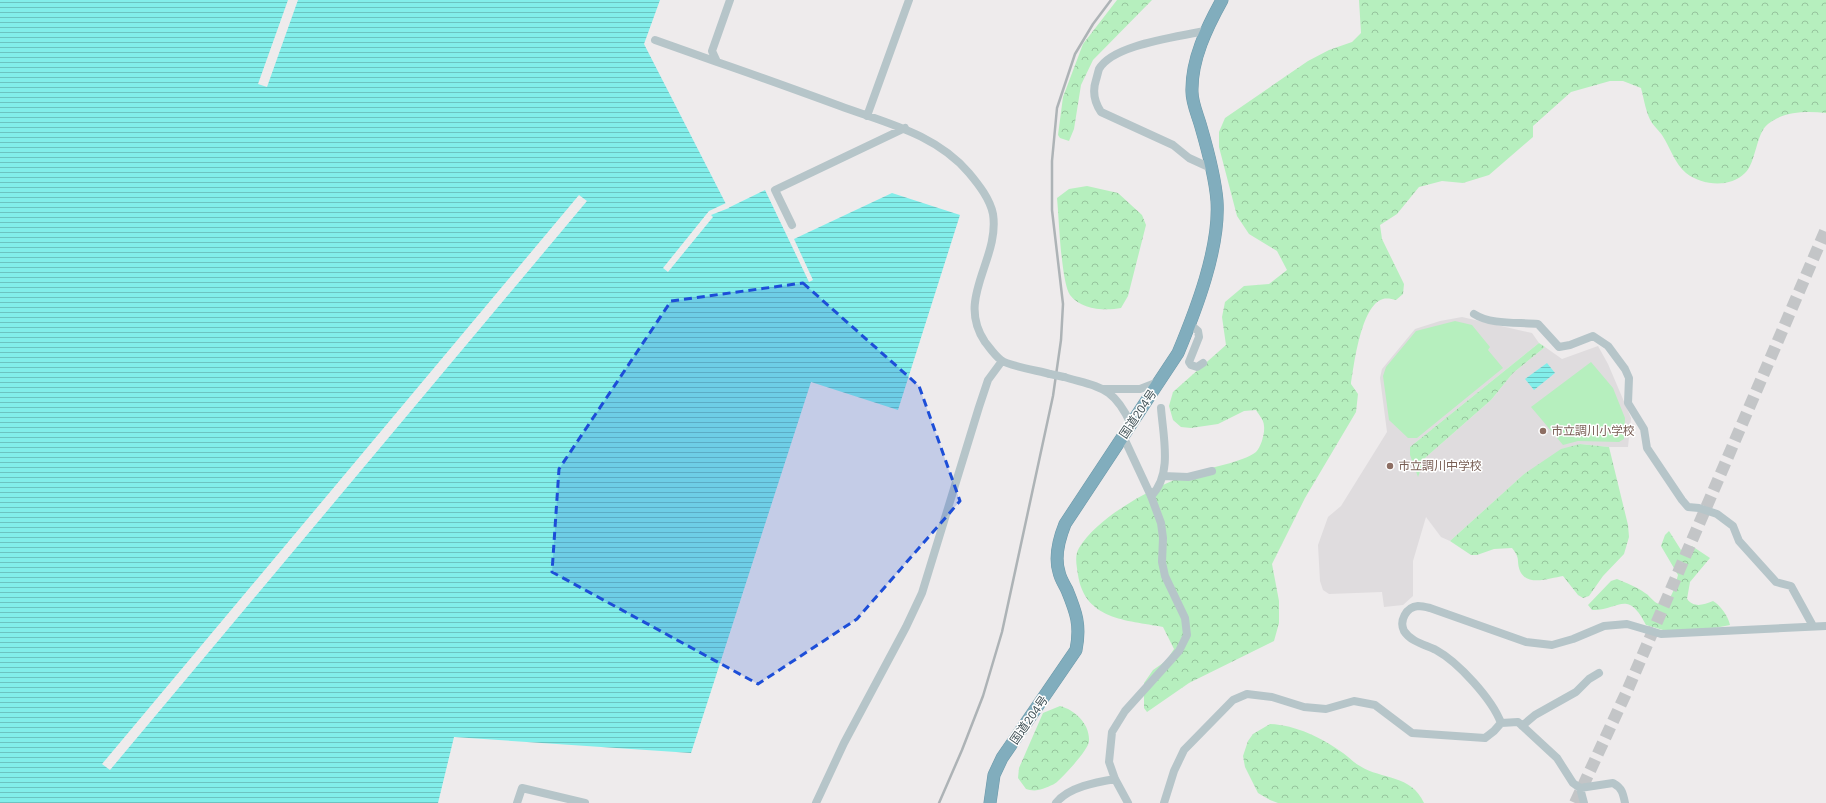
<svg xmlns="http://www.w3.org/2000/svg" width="1826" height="803" font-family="Arial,'Noto Sans JP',sans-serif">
<defs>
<pattern id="forest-crowns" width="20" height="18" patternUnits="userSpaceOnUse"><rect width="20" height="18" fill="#b6efbe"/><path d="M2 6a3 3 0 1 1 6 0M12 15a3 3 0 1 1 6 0" fill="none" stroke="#96c49d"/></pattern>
<pattern id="water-rules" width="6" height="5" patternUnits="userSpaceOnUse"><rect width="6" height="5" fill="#82eeea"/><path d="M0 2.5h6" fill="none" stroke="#6cc3c1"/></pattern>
</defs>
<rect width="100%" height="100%" fill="#eeebec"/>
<path fill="#dfdcde" d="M1462 317 1532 333 1539 343 1410 447 1418 476 1425 458 1491 400 1513 373 1545 347 1562 359 1598 346 1608 364 1631 418 1628 447H1609L1580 444 1524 474 1450 541 1441 537 1426 517 1413 561V596L1403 605 1384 607 1382 592 1329 594 1323 590 1320 581 1318 545 1328 517 1341 506 1387 432 1380 378 1382 369 1415 329 1440 321Z"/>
<path fill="url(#forest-crowns)" d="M1117 0H1152L1093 60 1081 85 1074 129 1069 141 1060 138 1058 135 1063 97 1083 44Z
M1359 0H1826V113C1806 111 1784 111 1768 124 1756 133 1756 163 1745 173 1730 188 1703 186 1686 173 1675 164 1670 147 1662 135 1659 131 1655 127 1652 123 1646 114 1644 99 1641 88L1623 81H1610L1571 92 1533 126V137L1489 175 1463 183 1442 181 1419 187 1397 214 1380 225 1382 239 1404 284 1403 294 1396 300C1392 299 1387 298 1383 299 1361 305 1354 365 1351 384L1358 394 1356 412 1305 498 1272 564 1279 601V623L1274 641 1189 683 1147 712 1144 708V683L1153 670 1166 661 1174 649 1163 627C1126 620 1085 620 1078 575 1077 567 1074 556 1079 548 1098 516 1155 486 1190 474 1207 468 1244 462 1256 452 1261 447 1265 433 1264 426 1264 420 1259 415 1256 410L1244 411 1218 424 1191 428 1181 427 1173 420 1169 406 1173 392 1226 345 1222 317 1225 302 1244 286 1269 284 1287 270 1277 251 1249 234 1237 216 1219 147V132L1225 118 1308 61 1329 50 1352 42 1361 33Z
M1087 186 1118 193 1142 215 1146 225 1128 296 1121 308C1106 311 1081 310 1070 295 1061 282 1059 217 1057 198L1069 189Z
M1539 343 1545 347 1513 373 1491 400 1425 458 1418 477 1410 455V447Z
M1580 444 1609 447 1628 525 1629 537 1624 554 1603 576 1589 596 1583 598 1578 595 1563 576C1550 578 1527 587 1520 571 1516 560 1521 559 1512 548L1494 549 1477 555H1471L1450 541 1524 474 1561 449Z
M1669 531 1681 550 1692 546 1710 558 1690 582 1687 599C1694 608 1703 605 1713 601 1721 606 1728 616 1730 625L1680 635 1646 625C1627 588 1619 611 1592 610L1588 605 1611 581 1617 579C1626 583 1637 587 1645 593 1649 595 1651 599 1655 602 1670 612 1675 585 1678 575L1661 546 1665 535Z
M1060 706C1075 710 1090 724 1089 741 1089 749 1064 776 1057 782 1053 785 1044 789 1038 790 1034 791 1029 790 1026 789L1018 778 1019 768 1043 713Z
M1270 724C1296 725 1322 738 1343 753 1349 757 1354 763 1360 766 1382 780 1411 774 1424 803H1278L1270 800 1258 793 1245 767 1243 756 1248 741 1253 734Z"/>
<path fill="#b6efbe" d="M1455 321 1472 325 1490 347 1488 350 1503 368 1417 438H1408L1389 420 1383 376 1386 367 1416 331Z
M1591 362 1613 388 1625 418 1624 439 1619 442 1578 441 1563 445 1531 407Z"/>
<path fill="url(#water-rules)" d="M0 0H660L644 44 728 208 765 190 809 282 813 280 794 239 892 193 960 215 898 410 811 382 691 753 454 737 438 803H0Z
M1547 363 1555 373 1534 390 1525 379Z"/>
<path fill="#eeebec" d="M288 0H298L267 87 258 84Z
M579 195 587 201 110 770 102 764Z
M726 203 729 208 711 215 713 217 668 272 663 268 709 211Z"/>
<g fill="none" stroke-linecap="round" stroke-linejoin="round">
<path stroke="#c3c5c7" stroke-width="12" stroke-dasharray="12 6" stroke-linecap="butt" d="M1575 803 1628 689 1826 229"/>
<defs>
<path id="highway" d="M990 803 994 775 1002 758 1076 650C1081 625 1076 612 1067 590 1064 584 1060 578 1059 572 1054 556 1059 539 1065 524L1178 353C1196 310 1220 248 1217 201 1215 176 1208 151 1201 127 1198 116 1192 103 1192 92 1191 60 1207 27 1222 0"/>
</defs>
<use href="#highway" stroke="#6c98a8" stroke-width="13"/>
<path stroke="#b6c5c9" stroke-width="8" d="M730 0 712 51 717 62C758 76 799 91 840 106 886 123 936 134 969 173 979 185 990 199 993 214 1000 260 955 298 985 342 990 348 995 356 1001 360 1008 366 1040 371 1050 374
M1204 31C1179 37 1113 44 1099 69 1098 72 1097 77 1096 80 1092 92 1095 103 1101 112L1173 145 1189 158 1213 169
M655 40 717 62
M867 116 909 0
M792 225 775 190 905 128
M1474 314C1491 325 1518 322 1538 324L1559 347 1570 345 1593 336 1608 346 1625 369 1629 378 1628 403 1644 429 1647 448 1682 500 1688 507 1699 508 1717 514 1733 526 1739 541 1776 582 1791 586 1813 626
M1190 324 1198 331 1199 337 1189 362 1191 365 1197 367 1203 363
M1064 377C1101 388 1113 386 1131 424
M1104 389H1140L1158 382
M1123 436 1151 496 1161 523 1163 538 1162 562 1165 576 1185 618 1187 635 1179 651 1125 711 1112 732 1109 762 1115 779 1128 803
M1163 476 1188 477 1212 471
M1151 496C1173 475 1163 436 1161 408
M1501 723 1518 722 1557 758 1573 783 1580 788 1613 783C1622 788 1623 793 1625 803
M1522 726 1535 715 1576 692 1589 679 1599 673
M1580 788 1584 803
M517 803 522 788 585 803
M816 803 844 743 906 627 922 593 979 407 988 380 1002 361
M1056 803C1068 787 1097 782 1115 779
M1164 803 1174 771 1184 750 1233 700 1247 694 1272 697 1304 707 1326 709 1354 701 1375 705 1412 733 1485 738 1494 731 1501 723C1492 699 1458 662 1436 650 1426 645 1411 642 1404 631 1399 621 1406 607 1418 606 1421 606 1426 607 1430 608L1526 642 1552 645 1573 639 1604 626 1627 624 1661 634 1826 626"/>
<use href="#highway" stroke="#81adbd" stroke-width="12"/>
<path stroke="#adb3b6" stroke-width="2.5" d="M939 803 962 750 983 696 1002 632 1053 396 1061 340 1063 304 1052 210V161L1057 108 1075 54 1093 24 1111 0"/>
<path stroke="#b6c5c9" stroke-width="8" d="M1050 374 1064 377"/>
</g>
<path fill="#1d4ed8" fill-opacity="0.2" stroke="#1d4ed8" stroke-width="3" stroke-dasharray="8 5" stroke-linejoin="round" d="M803 283 919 386 960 501 857 619 758 684 552 572 559 469 671 301Z"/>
<g fill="#8d6e63" stroke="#fff" stroke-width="1.5">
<circle cx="1543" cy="431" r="4"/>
<circle cx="1390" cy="466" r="4"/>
</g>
<g text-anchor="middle" stroke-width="3" stroke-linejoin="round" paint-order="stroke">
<g font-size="12" fill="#435459" stroke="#fff">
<text transform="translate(1138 414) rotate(-56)" y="4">国道204号</text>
<text transform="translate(1029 720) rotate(-55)" y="4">国道204号</text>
</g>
<g font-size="12" fill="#785e54" stroke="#fff" text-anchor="start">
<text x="1551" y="435">市立調川小学校</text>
<text x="1398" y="470">市立調川中学校</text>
</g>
</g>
</svg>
